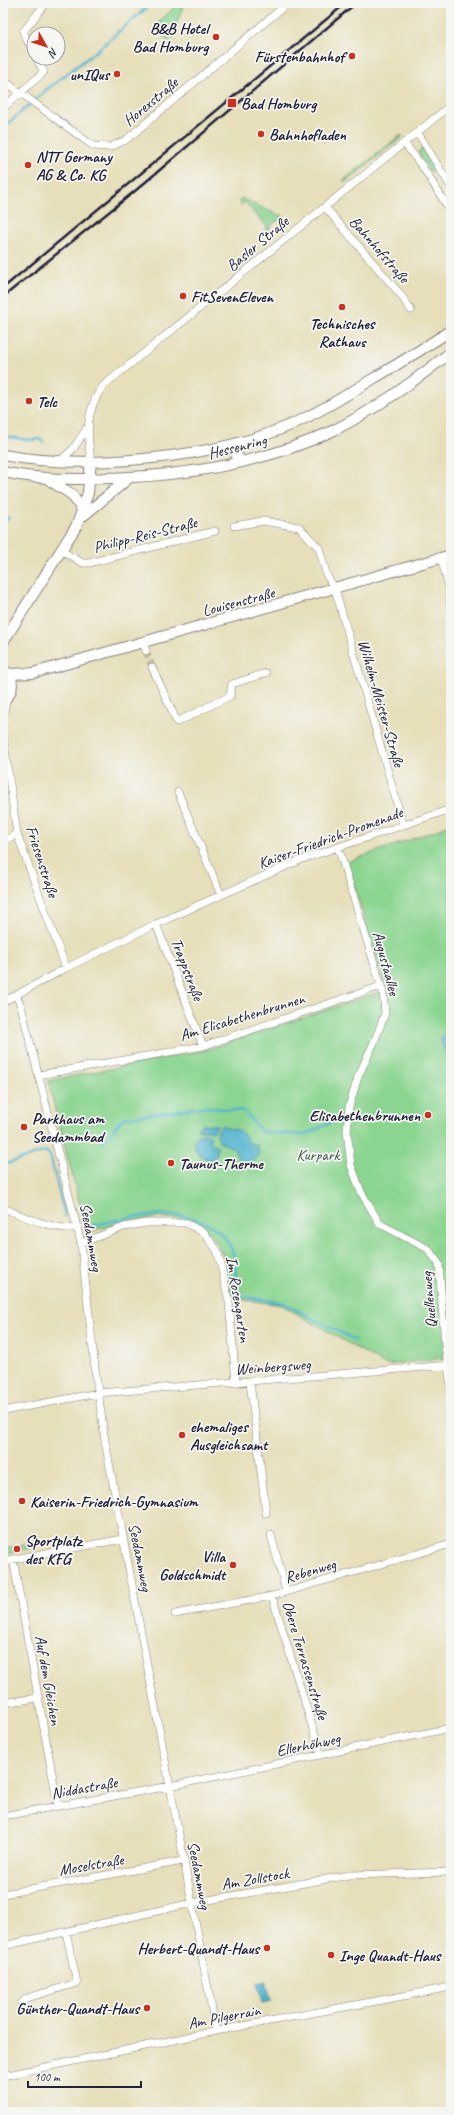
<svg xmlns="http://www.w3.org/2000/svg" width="454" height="2115" font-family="Caveat,sans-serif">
<rect width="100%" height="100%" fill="#f6f6f2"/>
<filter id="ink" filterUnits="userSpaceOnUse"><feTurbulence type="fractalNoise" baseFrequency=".025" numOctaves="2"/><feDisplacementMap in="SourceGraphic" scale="8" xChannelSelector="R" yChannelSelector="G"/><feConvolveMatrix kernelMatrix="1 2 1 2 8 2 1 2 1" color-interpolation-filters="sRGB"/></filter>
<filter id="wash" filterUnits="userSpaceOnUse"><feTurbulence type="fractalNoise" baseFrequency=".012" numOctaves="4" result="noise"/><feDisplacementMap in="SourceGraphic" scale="16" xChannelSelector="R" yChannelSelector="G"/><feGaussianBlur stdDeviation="0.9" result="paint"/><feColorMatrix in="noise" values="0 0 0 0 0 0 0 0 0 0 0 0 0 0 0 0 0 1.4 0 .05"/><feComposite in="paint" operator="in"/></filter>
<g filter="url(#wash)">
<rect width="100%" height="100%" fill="#e6dfba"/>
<path fill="#8bd591" stroke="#567c66" d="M179 3H184L177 23 175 37 167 41 155 26Z
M401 135 402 137 347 181 343 182 345 179Z
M423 148 435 168 430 172 418 152Z
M241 198 278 215H282L284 218C277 220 270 224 268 231H264L267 227 245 202 241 205 239 201Z
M451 825V1357L386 1365 282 1305 231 1298C228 1282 227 1261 219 1247 194 1200 128 1222 87 1232L48 1081 206 1050 386 990 347 862Z
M30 1544 31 1548 3 1554V1549Z"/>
<path fill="#50b3cf" stroke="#396a85" d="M451 1034V1052L446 1054 440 1038Z
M202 1124 218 1125 213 1132 210 1130H197Z
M222 1125C235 1134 237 1122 248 1142L257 1145 259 1154 251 1163 241 1162 233 1148 220 1142 216 1133Z
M207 1134 210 1136 211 1143 217 1147V1154L213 1159 207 1160 197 1152 193 1141 198 1135Z
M266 1981 271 2001 262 2003 257 1983Z"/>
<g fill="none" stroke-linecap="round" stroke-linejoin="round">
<path stroke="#50b3cf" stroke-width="2.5" d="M3 128 46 90 94 53 152 3
M3 436 28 440 41 439 44 443
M3 525 9 517
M100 1142 104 1141 123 1118 203 1107 244 1111 262 1132 305 1135 334 1121
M3 1165 40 1153 47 1152 50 1155 65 1216
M88 1227C129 1216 204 1199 230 1245 238 1260 233 1281 240 1296L283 1303 355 1340"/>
</g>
</g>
<g filter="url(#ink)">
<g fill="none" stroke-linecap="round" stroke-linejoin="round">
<path stroke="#bfb9a1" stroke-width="7" stroke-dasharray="7 3.5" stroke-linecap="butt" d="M146 651 152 667"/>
<defs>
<path id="street" d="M34 53 23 32 46 3
M3 80 93 146 110 147 126 140 288 3
M3 108 44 72 36 58
M418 133 451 187
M405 144 422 166 451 212
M325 207 400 294 411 310
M61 460 73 449 87 428
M91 461C87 433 85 411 103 386L451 105
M234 526 263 521 299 527 319 548 327 576 335 589 403 824
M62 551 83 563H89L215 531
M441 558 450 591 451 609
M143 642 146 651
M152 667 177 722 230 696 232 684 266 673
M3 715 7 698
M3 735 17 834 66 968
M178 792 221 895
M3 841 17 834
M338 847 383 992 385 1013 375 1040 358 1077 349 1107 347 1131 351 1165 361 1192 380 1224 428 1249 439 1264 445 1345 451 1387
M156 924 203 1046
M16 995 21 1006 81 1243 96 1377 105 1441 216 2031
M3 1002 66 968 156 924 300 860 451 809
M39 1075 203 1046 381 986
M3 1208C21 1215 60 1233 78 1227
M81 1243 124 1227 146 1223H186L204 1233 217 1250 220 1261 229 1302 236 1383
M250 1382 266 1513
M3 1411 98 1393 451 1365
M271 1535 286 1591
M13 1559 58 1806
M3 1561 123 1539
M272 1596 321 1755
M175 1614 272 1596 451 1544
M3 1703 38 1698
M3 1816 170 1786 451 1728
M3 1894 183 1861
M3 1946 192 1903 350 1875 451 1872
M21 2004 27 1998 77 1983 66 1932
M3 2076 216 2031 451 1987"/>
<path id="secondary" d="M235 444 234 451 241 462
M3 455C84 470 205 459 281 429 313 416 342 398 371 380 398 364 425 348 451 330
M3 472C38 480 73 480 109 478 184 476 261 464 330 432 374 411 413 382 451 352
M49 480 71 494 83 510
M83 516 129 478
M3 642 77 525 88 493 91 461
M3 669C15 677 15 692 3 700
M9 674 33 673 55 667 451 555"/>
</defs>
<use href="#street" stroke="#84807a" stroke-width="8"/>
<use href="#secondary" stroke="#84807a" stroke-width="12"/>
<use href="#street" stroke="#fff" stroke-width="7"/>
<use href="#secondary" stroke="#fff" stroke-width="10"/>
<path stroke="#22223b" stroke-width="2.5" d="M3 288 346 3
M3 297 135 191 356 3"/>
</g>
</g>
<g fill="#c8321e" stroke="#f6f6f2" stroke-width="1.5">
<circle cx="216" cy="37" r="4"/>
<circle cx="352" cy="56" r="4"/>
<circle cx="117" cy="74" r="4"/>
<rect x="227" y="98" width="10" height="10" rx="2"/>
<circle cx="261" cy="134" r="4"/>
<circle cx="28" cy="165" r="4"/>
<circle cx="183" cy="296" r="4"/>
<circle cx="342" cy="307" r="4"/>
<circle cx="29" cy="401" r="4"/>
<circle cx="428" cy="1115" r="4"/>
<circle cx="24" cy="1127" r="4"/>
<circle cx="171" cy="1163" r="4"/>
<circle cx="182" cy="1435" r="4"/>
<circle cx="22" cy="1501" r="4"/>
<circle cx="17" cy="1549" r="4"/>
<circle cx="233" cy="1565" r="4"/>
<circle cx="267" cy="1948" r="4"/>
<circle cx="331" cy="1955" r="4"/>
<circle cx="147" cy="2008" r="4"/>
</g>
<g text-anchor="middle" stroke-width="3.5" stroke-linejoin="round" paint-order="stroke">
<g font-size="16" font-weight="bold" fill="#22223b" stroke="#f6f6f2" text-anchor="start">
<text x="208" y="34" text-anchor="end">B&amp;B Hotel<tspan x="208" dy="18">Bad Homburg</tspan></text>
<text x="344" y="62" text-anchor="end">Fürstenbahnhof</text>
<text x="109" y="80" text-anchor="end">unIQus</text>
<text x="241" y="109">Bad Homburg</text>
<text x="269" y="140">Bahnhofladen</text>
<text x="36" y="162">NTT Germany<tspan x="36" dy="18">AG &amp; Co. KG</tspan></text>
<text x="191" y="302">FitSevenEleven</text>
<text x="342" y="329" text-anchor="middle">Technisches<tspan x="342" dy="18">Rathaus</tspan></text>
<text x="37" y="407">Telc</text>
<text x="420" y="1121" text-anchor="end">Elisabethenbrunnen</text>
<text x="32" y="1124">Parkhaus am<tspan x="32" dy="18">Seedammbad</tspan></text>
<text x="179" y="1169">Taunus-Therme</text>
<text x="190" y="1432">ehemaliges<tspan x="190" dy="18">Ausgleichsamt</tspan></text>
<text x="30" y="1507">Kaiserin-Friedrich-Gymnasium</text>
<text x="25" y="1546">Sportplatz<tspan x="25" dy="18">des KFG</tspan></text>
<text x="225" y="1562" text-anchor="end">Villa<tspan x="225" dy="18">Goldschmidt</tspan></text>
<text x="259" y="1954" text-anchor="end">Herbert-Quandt-Haus</text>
<text x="339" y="1961">Inge Quandt-Haus</text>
<text x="139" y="2014" text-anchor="end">Günther-Quandt-Haus</text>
</g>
<g font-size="16" fill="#22223b" stroke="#f6f6f2">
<text transform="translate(150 101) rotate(-40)" y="6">Horexstraße</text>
<text transform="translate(257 243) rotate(-40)" y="6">Basler Straße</text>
<text transform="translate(380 249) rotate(49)" y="6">Bahnhofstraße</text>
<text transform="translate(237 446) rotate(-14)" y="6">Hessenring</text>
<text transform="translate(145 534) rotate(-14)" y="6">Philipp-Reis-Straße</text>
<text transform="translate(238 601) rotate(-15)" y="6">Louisenstraße</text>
<text transform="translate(382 703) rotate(74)" y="6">Wilhelm-Meister-Straße</text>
<text transform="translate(330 837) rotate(-20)" y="6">Kaiser-Friedrich-Promenade</text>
<text transform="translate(43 861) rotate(72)" y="6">Friesenstraße</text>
<text transform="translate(387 963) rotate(75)" y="6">Augustaallee</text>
<text transform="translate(188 969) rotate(69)" y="6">Trappstraße</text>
<text transform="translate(242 1016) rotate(-17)" y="6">Am Elisabethenbrunnen</text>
<text transform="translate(92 1237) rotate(80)" y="6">Seedammweg</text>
<text transform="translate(239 1299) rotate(81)" y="6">Im Rosengarten</text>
<text transform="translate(428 1300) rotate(-95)" y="6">Quellenweg</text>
<text transform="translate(273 1366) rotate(-4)" y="6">Weinbergsweg</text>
<text transform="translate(141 1557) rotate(79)" y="6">Seedammweg</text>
<text transform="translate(310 1570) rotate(-16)" y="6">Rebenweg</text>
<text transform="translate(306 1660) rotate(73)" y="6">Obere Terrassenstraße</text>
<text transform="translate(49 1680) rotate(80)" y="6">Auf dem Gleichen</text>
<text transform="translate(308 1744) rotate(-12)" y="6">Ellerhöhweg</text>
<text transform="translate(84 1787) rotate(-10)" y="6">Niddastraße</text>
<text transform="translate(91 1864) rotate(-10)" y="6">Moselstraße</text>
<text transform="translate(200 1875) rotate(79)" y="6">Seedammweg</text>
<text transform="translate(255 1878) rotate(-10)" y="6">Am Zollstock</text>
<text transform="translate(224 2016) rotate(-11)" y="6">Am Pilgerrain</text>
</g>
<g font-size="16" fill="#425855" stroke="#f6f6f2">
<text x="318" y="1160">Kurpark</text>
</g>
</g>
<rect width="454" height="2115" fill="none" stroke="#f6f6f2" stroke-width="16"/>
<g transform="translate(46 46) rotate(129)"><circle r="19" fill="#f6f6f2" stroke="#a1a1a9"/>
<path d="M0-3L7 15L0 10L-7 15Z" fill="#c8321e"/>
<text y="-6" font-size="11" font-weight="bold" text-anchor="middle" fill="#22223b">N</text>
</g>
<path d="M28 2081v6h113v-6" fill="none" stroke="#22223b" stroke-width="2"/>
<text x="34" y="2081" font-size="12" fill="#22223b" stroke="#f6f6f2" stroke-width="3" paint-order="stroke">100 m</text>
</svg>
